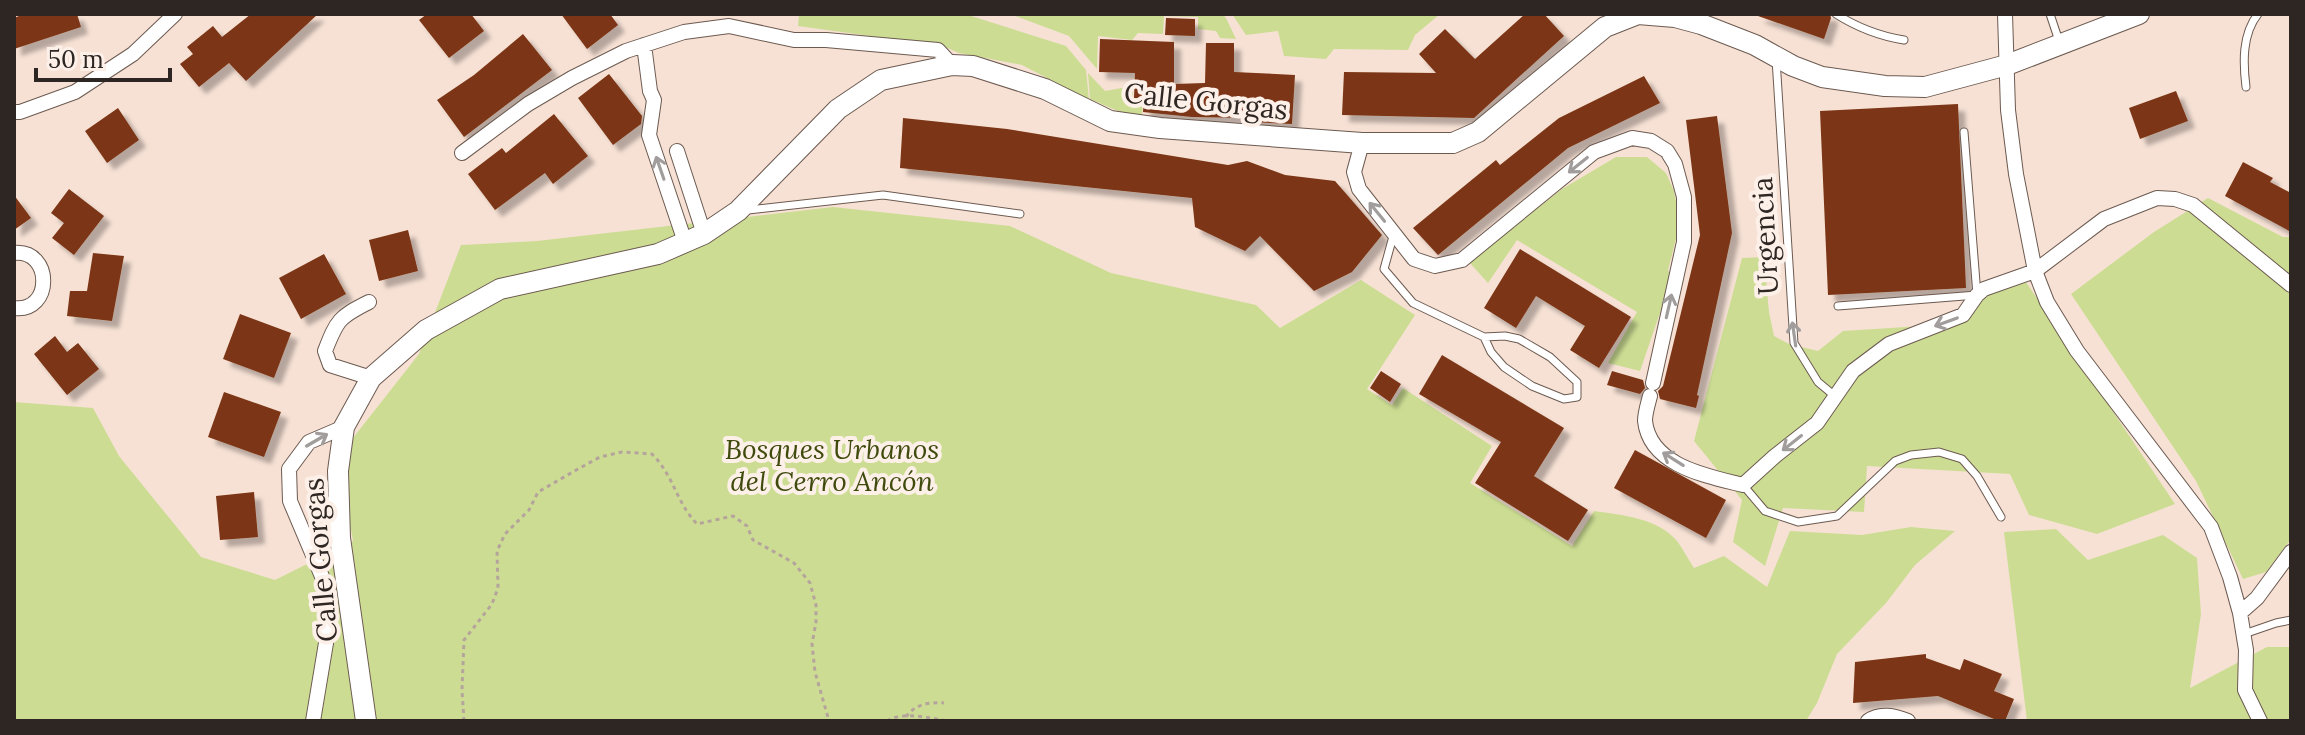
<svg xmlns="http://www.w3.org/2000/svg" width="2305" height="735" font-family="Lora,serif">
<defs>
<filter id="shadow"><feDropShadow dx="7" dy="7" stdDeviation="2" flood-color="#0004"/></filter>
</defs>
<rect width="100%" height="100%" fill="#f7e1d5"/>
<path fill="#ccdd93" d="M799 14H965L1066 46 1086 70 1089 100 1022 65 959 53 943 46 798 26Z
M1010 14H1222L1226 18 1236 39 1220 38 1216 31 1198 29V17L1164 16 1163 34 1138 33 1132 40 1098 36 1097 69 1069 36Z
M1232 14H1440L1415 35 1408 50 1334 49 1326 59 1284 56 1278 31 1246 35Z
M1088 73 1105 91 1133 86V98L1143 99 1142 115H1127L1090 99Z
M1616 157H1647L1666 173 1674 191 1680 223 1668 270 1672 278 1640 371 1608 363 1637 312 1517 240 1488 283 1469 262 1562 189Z
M2208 198 2283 237H2291V539L2266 572 2243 579 2196 481 2071 294 2154 232Z
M833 207 1010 226 1111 273 1256 305 1280 328 1361 280 1415 315 1367 389 1392 405 1403 388 1492 446 1470 483 1572 546 1594 511C1622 515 1658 518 1677 541 1683 549 1688 559 1694 568L1724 556 1767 587 1790 531 1862 535 1911 527 1955 531 1915 565 1886 603 1837 654 1817 703 1806 721H14V402L93 408 119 456 201 557 275 580 353 541 338 457 419 354 461 245 537 241Z
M1764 257 1769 312 1774 336 1789 344 1818 351 1843 331 1953 324 1994 287 2026 282 2175 504 2097 534 2029 515 2010 474 1867 466 1864 512 1783 508 1765 566 1733 542 1742 500 1694 441 1742 258Z
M2056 529 2088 560 2163 535 2197 558 2201 614 2190 688 2267 647H2291V721H2027L2004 532Z"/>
<path fill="#7b3614" filter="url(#shadow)" d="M24 14H77L81 27 14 49V18Z
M251 14H318L246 81 229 63 199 87 180 64 193 54 187 47 213 26 222 37Z
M427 14H471L484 31 449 58 419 20Z
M561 14H610L618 25 587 49Z
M1525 14H1544L1564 36 1474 118 1342 115 1344 72 1436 73 1419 54 1445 29 1475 59Z
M1758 14H1830L1831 18 1824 39 1758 16Z
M1166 18 1195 19V36L1165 35Z
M523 34 552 70 464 137 437 100 474 75Z
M1100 39 1174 42V84L1205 83 1206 43H1234V72L1295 75 1292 124 1253 122 1254 118 1192 117 1143 112 1144 98H1134L1135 73 1099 72Z
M609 74 642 116 641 124 613 145 578 98Z
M1644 76 1660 103 1568 148 1438 255 1413 228 1496 160 1500 165 1559 118Z
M2176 91 2188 121 2140 139 2129 108Z
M1958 104 1966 288 1828 295 1820 111Z
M118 108 139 140 107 163 85 131Z
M554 114 588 156 553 184 545 173 495 210 468 174 502 148 506 153Z
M1717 116 1732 233 1697 395 1699 396 1696 408 1660 399 1658 391 1663 386 1700 235 1686 120Z
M903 118 1007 129 1228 165 1247 161 1285 175 1335 181 1382 235 1352 272 1314 291 1260 236 1245 251 1195 227 1192 198 900 168Z
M2243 162 2273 178 2270 182 2291 193V232L2225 196Z
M69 189 104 216 74 255 52 238 64 223 51 213Z
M14 195 31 218 14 230Z
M408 230 418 271 379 281 369 240Z
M1520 249 1631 317 1599 368 1570 350 1585 326 1536 296 1516 328 1484 308Z
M93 253 124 256 112 321 67 316 70 291H87Z
M324 254 346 294 301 319 279 278Z
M240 314 291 333 274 378 223 359Z
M55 336 67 352 78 343 99 369 67 395 34 354Z
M1442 355 1564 428 1534 476 1588 510 1568 541 1475 483 1501 442 1419 394Z
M1381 371 1401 384 1390 402 1370 388Z
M1612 371 1643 380 1645 388 1640 394 1607 385Z
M224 392 281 412 264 457 208 437Z
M1635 450 1726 500 1706 538 1614 488Z
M254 492 258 537 220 540 216 496Z
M1926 654V658L1960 670 1964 659 2002 674 1994 691 2014 699 2005 721H1999L1938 696 1853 703 1855 662Z"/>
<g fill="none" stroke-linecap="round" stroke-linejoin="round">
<defs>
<path id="lane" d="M1836 14C1858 28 1879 36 1904 40
M2050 14 2059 41
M1776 59 1794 343 1818 382 1836 397
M2246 87C2243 63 2242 34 2258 14
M748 210 883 195 1020 214
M1394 233 1384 269 1413 303 1484 337 1505 336 1519 339 1550 357 1577 382V397L1564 399 1532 386 1504 367 1491 352 1484 337
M1838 306 1977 295 1964 132
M1743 485 1765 511 1798 522 1837 516 1895 461 1911 455 1939 452 1962 459 1977 476 2001 517
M2244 634 2276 623 2291 620"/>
<path id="street" d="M2005 14 2008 110 2016 174 2035 271 2047 302 2077 351 2211 527 2230 577 2240 613 2246 650 2245 690 2260 721
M644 45 650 91 654 100 649 135 685 242
M14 112H20L75 92 133 54 175 14
M1362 143 1354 172 1359 189 1414 259 1435 266 1462 260 1594 152 1632 138 1651 141 1667 151 1675 164 1684 197V242L1653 383
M677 151 704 234
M462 153 528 104 572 78 626 51 684 32 729 26 794 40H826L938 50 952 65
M14 253C53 249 53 313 14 308
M369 302C339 317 337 320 325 351L330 365 371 378
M1650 396C1648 404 1645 413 1645 421 1650 466 1707 476 1743 485L1775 456 1817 423 1853 371 1889 344 1963 315 1977 295 1984 289 2035 271 2104 219 2157 198 2175 199 2193 205 2291 285
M2240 613 2257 598 2291 552
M313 721 326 643 329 593 290 501 289 469 309 442 344 427
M1868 721C1880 712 1895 716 1908 721"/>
<path id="secondary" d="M366 721 340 538 338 471 344 427 371 378 426 330 500 289 658 254 704 234 738 211 838 109 881 80 952 65 973 66 1045 89 1110 121 1160 128 1362 143H1453L1478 132 1605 27 1638 14 1675 17 1701 24 1755 45 1793 66 1822 77 1885 86 1925 87 2007 65 2139 14"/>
</defs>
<use href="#lane" stroke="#6c5a50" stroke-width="9"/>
<use href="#street" stroke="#6c5a50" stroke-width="16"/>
<use href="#secondary" stroke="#6c5a50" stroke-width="22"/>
<path stroke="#b5a49b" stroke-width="3" stroke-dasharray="4 4" stroke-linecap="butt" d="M906 717C915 704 929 702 944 703
M464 721 462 690 464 640 492 604 498 588 497 551 505 534 529 510 538 492 578 469 600 457 622 452 652 454C674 476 676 502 697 524L733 516 747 526 753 540 794 563 810 583 816 605V622L812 644 815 672 829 721
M887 721C902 711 930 718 947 721"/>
<use href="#lane" stroke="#fff" stroke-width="7"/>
<use href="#street" stroke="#fff" stroke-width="14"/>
<use href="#secondary" stroke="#fff" stroke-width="20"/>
</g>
<defs><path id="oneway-shaft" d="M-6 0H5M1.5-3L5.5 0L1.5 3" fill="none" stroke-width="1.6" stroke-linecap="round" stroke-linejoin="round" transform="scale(2)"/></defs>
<g stroke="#a19d9c">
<use href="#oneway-shaft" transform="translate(1578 165) rotate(141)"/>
<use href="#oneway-shaft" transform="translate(660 168) rotate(-109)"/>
<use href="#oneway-shaft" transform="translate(1377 212) rotate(-129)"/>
<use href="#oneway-shaft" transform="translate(1669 306) rotate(-77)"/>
<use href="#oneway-shaft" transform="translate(1946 322) rotate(160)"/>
<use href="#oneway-shaft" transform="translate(1794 334) rotate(-98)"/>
<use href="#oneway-shaft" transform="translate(317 440) rotate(-30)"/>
<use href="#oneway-shaft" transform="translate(1792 443) rotate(142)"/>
<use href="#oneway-shaft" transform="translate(1673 459) rotate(-148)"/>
</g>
<g text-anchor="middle" stroke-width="8" stroke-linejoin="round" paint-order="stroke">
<g font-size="28" fill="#2e2622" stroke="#fdf0e9">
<text transform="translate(1206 101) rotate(6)" y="10">Calle Gorgas</text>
<text transform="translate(1765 236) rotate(-93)" y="10">Urgencia</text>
<text transform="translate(320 560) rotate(-95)" y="10">Calle Gorgas</text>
</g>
<g font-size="28" font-style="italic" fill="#3f4a0d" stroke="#fdf0e9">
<text x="832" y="459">Bosques Urbanos<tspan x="832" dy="32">del Cerro Ancón</tspan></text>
</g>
</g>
<rect width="2305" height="735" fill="none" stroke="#2e2622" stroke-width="32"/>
<path d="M36 68v12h134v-12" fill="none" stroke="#2e2622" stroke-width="4"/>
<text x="48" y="68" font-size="24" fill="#2e2622" stroke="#fdf0e9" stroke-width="6" paint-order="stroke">50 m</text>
</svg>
